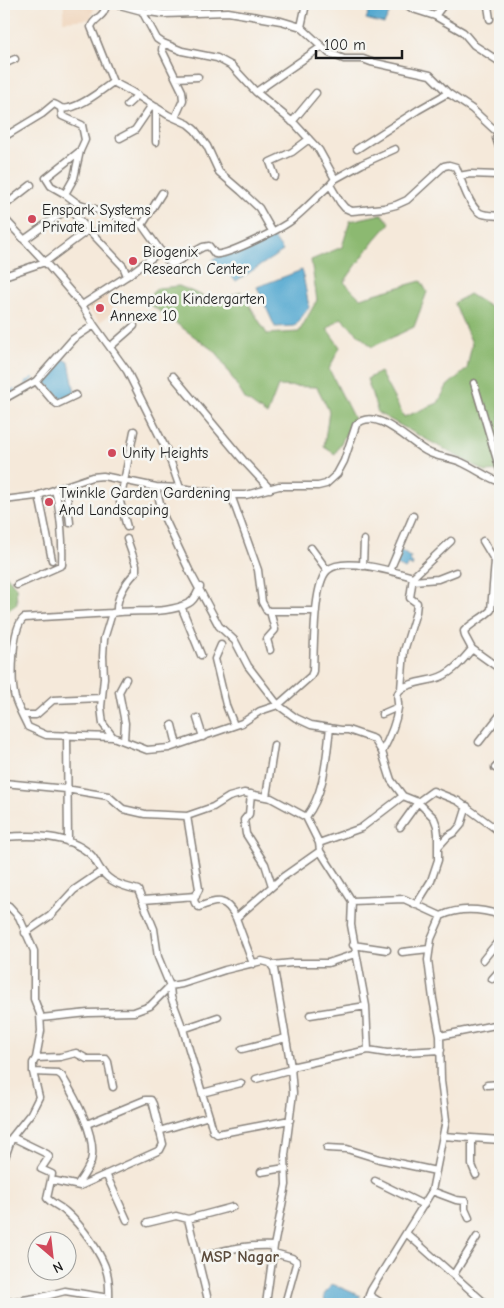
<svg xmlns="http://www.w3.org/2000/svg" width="504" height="1308" font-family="'Comic Neue',sans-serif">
<rect width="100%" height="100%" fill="#f6f6f2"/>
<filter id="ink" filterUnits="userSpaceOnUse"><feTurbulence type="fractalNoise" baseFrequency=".02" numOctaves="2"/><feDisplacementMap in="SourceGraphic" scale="10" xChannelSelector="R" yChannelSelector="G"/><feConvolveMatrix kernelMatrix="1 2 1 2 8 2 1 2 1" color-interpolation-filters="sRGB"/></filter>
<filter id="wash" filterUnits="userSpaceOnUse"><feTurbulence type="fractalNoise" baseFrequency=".0096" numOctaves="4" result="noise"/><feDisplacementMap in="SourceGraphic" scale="20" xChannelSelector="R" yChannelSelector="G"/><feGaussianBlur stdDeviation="1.12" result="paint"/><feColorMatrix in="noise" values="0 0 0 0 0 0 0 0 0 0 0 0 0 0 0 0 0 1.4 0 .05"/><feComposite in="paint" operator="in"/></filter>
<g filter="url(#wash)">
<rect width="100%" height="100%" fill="#f5e9da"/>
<path fill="#f0d5bc" d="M64 4H95L91 19 63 21Z
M103 292 115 311 100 322 84 305Z"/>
<path fill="#8cb971" stroke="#546a46" d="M382 214 390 223 374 241 344 282 360 298 421 281 427 292 414 327 372 347 341 318 327 329 340 347 329 369 354 419 335 454 324 447 329 411 317 387 278 386 267 415 245 399 217 353 144 300 158 288 179 286 217 302 241 291 267 334 299 332 317 300 311 260 342 247 350 221Z
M469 294 500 313V471L486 472 378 413 367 379 380 372 404 417 438 403 447 386 467 369 472 343 454 303Z
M5 573 16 587 17 604 4 613Z"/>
<path fill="#54a9d0" stroke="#386276" d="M372 4H390L389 14 384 24 366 19Z
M271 234 283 251 236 281 212 260Z
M302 270 309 307 295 326 275 327 257 287Z
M62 358 69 362 75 393 62 400 42 379 55 363Z
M400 550 411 558 410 560 413 564 412 567 411 565H408L405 569 394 564 391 560 392 553Z
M332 1284 361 1296 351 1304H325L324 1295Z"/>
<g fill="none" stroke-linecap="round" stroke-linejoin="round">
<path stroke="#54a9d0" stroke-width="2" d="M25 384 33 378
M4 395 14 390"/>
</g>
</g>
<g filter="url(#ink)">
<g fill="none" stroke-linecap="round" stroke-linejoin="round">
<defs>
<path id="minor" d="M106 4C105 18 94 17 91 27L113 82 132 92 168 115 188 124 195 130 207 146 219 172 241 191 259 208 272 231
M116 4 142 11 163 14 228 12 281 21 301 27 329 53 344 59H363L371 62 430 75 448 93 472 109 498 133
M406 4 413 9 435 16 463 32 474 45 500 62
M489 4 488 6 490 19
M142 11 157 39 163 43 182 51 217 58 232 66 256 92 295 124 319 150 335 179 330 185 340 202 345 208 352 211 384 208 396 205 407 200 444 166 449 165 456 167C461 179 469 207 480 213 486 216 494 215 500 216
M435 16 444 4
M301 27 306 4
M163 43 162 50 182 91 183 100 175 118
M4 64 15 59
M176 78 198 77
M256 92 321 47
M127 105 138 95
M156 107V142
M61 108 62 116 82 125 85 140 80 151 74 178 65 194 77 203 142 225 167 260 172 264 203 247 209 246 215 254C225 257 282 228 292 220 306 209 317 196 330 185
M292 122 316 93
M500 131 496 138 500 150
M4 137 42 114 54 104C57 105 59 107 61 108 75 112 102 90 113 82
M120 138 135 130 152 105
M357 149 418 110 448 93
M275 176 270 162 292 152 309 139
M459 176 470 174 497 175
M335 179 362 164 395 149
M65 194 51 186 46 178 80 151
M4 206 31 185
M68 208 123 266 127 276 82 305
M4 218 45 262 82 305 94 325 127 371 167 451 180 488
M142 225 162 193
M24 240 70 207
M4 276 45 262 88 230
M127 276 161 251
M110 347 134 326
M173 376 243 460 270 489
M36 381 73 339 94 325
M474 383 500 470
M4 399 36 381 53 401 57 404 76 395
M66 486 70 523
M156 487 163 515 189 570 219 626 235 641 248 666 278 705 296 718 311 725 341 730H348L374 739 382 752 391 780 403 796 418 802 434 818 437 826 438 834V860L431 881 416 905
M39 495 52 560
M231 495 258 570 262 602 267 611H316
M4 500 36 496 92 477 103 476 156 487 180 488 231 495H246L279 486H318L326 484 337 474 344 461 356 425C375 405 409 442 426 451 437 458 451 457 463 463 476 469 486 477 500 482
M127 527 120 502 134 431
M483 541 495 561
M311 548 327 570
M363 566 364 540
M390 570 413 516
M413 577 451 541
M413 581 438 579 456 572
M17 585 62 565C63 539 61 515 55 489
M200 587C197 593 195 600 189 603 167 615 135 609 112 613L104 639 103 656 104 678 101 707 103 724 113 737 147 750 169 748 242 723 260 711 278 705 311 676 313 671C314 650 313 582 328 570 343 556 395 572 413 577L410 598 417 603 416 612 404 651 401 689
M181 606 201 655
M270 611 275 630 267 639 270 650
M117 612C116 598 125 583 136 572V565L127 539
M112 613 24 618C11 628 11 683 15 698 18 708 24 718 28 727L46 735 113 737
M221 645 215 659 226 705 234 725
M472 649 500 669
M4 653 13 656
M382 714 398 707
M23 715H36L53 700 101 698
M197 718 203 737
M172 725 177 745
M67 735 68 842
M124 741 125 723 119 692 126 679
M479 742 500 715
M382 752C389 739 396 723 398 708 399 703 396 697 398 693 401 684 426 681 434 679 451 675 461 662 472 649L465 636 464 631C473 622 483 618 491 610L495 561 500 548
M495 768 500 763
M4 783 66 789 108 796 123 809 145 814 187 816 213 807 229 797 244 793 271 798 306 817
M251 794 249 814 244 820 246 834 265 864 272 886
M266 797 274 745
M187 816 199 889C196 896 190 901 199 907 217 900 226 897 236 918
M400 827 418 802 433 791 458 801 500 832
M4 837C32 835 68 834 90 854 95 858 97 865 101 870 110 883 123 886 138 890L154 929 158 957 170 986 182 984 225 970 262 961 270 963 274 969 291 1067 293 1093 285 1155 286 1185 274 1246 266 1304
M319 843 361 828 403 796
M438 847 448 836 455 832 461 825 467 806
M320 851 352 901
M143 900 196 896
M4 904 9 906 19 917 34 951V999L40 1014 41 1031 36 1058 33 1063V1072L39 1097 31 1113 12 1137 4 1160
M25 933 50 916 74 890 102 871
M353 945 387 950
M402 952 429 949
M483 960 500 939
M253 964 236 918 283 877 320 851 319 843 306 817C325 793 326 758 330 728
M272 965 292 963H328L355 954
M492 979 500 970
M170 986 171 997 183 1029 202 1093
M310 1015 366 1006
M41 1018 88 1013 134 1012 150 1006 170 986
M183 1029 218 1017
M440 1036 500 1024
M242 1049 286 1038
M368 1050 387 1053 441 1050
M36 1058 60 1057 76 1053 87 1059H106L108 1062 113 1087
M291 1067 368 1050 366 1006 351 925 352 901 404 899 441 916C460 907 481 909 500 915
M33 1072 58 1073 62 1076C74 1096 98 1137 91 1161 88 1170 82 1178 77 1185
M256 1079 292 1069
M487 1085 500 1084
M209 1116 202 1093 241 1083
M87 1124 145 1100H151L153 1104 163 1144 160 1150 80 1186 51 1180 47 1198C52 1204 60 1206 66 1212 81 1225 102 1253 107 1273 110 1283 109 1294 109 1304
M159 1131 209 1116 213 1131 217 1134 290 1120
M443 1136 500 1140
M12 1137 47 1154 49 1157 41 1169 52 1174 51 1180
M472 1139V1165L476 1175
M327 1148 347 1149 379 1159 436 1171
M261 1172 285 1168
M106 1174 127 1220
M375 1181 424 1205
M432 1191 456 1200 465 1201V1209L469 1218
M188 1219 209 1304
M147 1223 176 1216 188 1219 233 1207
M406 1233 432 1191 446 1120 441 1081 440 1036 433 999 428 960 431 939 441 916
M274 1253 292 1258 296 1261V1264L285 1304
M207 1255C232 1248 248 1245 274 1246
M454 1274 477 1237
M369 1295 383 1304
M4 1303 42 1297 65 1291 109 1298
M366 1304 371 1290 406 1233 486 1304"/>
</defs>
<use href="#minor" stroke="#88827b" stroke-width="9"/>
<use href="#minor" stroke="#fff" stroke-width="6"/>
</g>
</g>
<g fill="#d1495b" stroke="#f6f6f2" stroke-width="2">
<circle cx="32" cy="219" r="5"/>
<circle cx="133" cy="261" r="5"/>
<circle cx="100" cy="308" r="5"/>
<circle cx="112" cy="453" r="5"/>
<circle cx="49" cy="502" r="5"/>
</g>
<g text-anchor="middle" stroke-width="5" stroke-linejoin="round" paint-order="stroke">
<g font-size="15" fill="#1c1c1c" stroke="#f6f6f2" text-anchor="start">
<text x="42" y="215">Enspark Systems<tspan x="42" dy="17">Private Limited</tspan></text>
<text x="143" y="257">Biogenix<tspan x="143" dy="17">Research Center</tspan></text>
<text x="110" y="304">Chempaka Kindergarten<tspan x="110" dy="17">Annexe 10</tspan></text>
<text x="122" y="458">Unity Heights</text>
<text x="59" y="498">Twinkle Garden Gardening<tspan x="59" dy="17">And Landscaping</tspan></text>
</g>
<g font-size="16" font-weight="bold" fill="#5b4b3c" stroke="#f6f6f2">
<text x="240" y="1262">MSP Nagar</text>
</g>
</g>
<rect width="504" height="1308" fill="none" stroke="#f6f6f2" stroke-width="20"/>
<g transform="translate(52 1256) rotate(152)"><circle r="24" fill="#f6f6f2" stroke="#9f9f9c"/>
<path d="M0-4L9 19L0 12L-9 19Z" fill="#d1495b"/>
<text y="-8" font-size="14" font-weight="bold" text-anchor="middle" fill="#1c1c1c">N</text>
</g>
<path d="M316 50v8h86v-8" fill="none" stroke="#1c1c1c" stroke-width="2.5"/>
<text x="324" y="50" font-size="15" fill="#1c1c1c" stroke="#f6f6f2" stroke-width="4" paint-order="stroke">100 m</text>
</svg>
